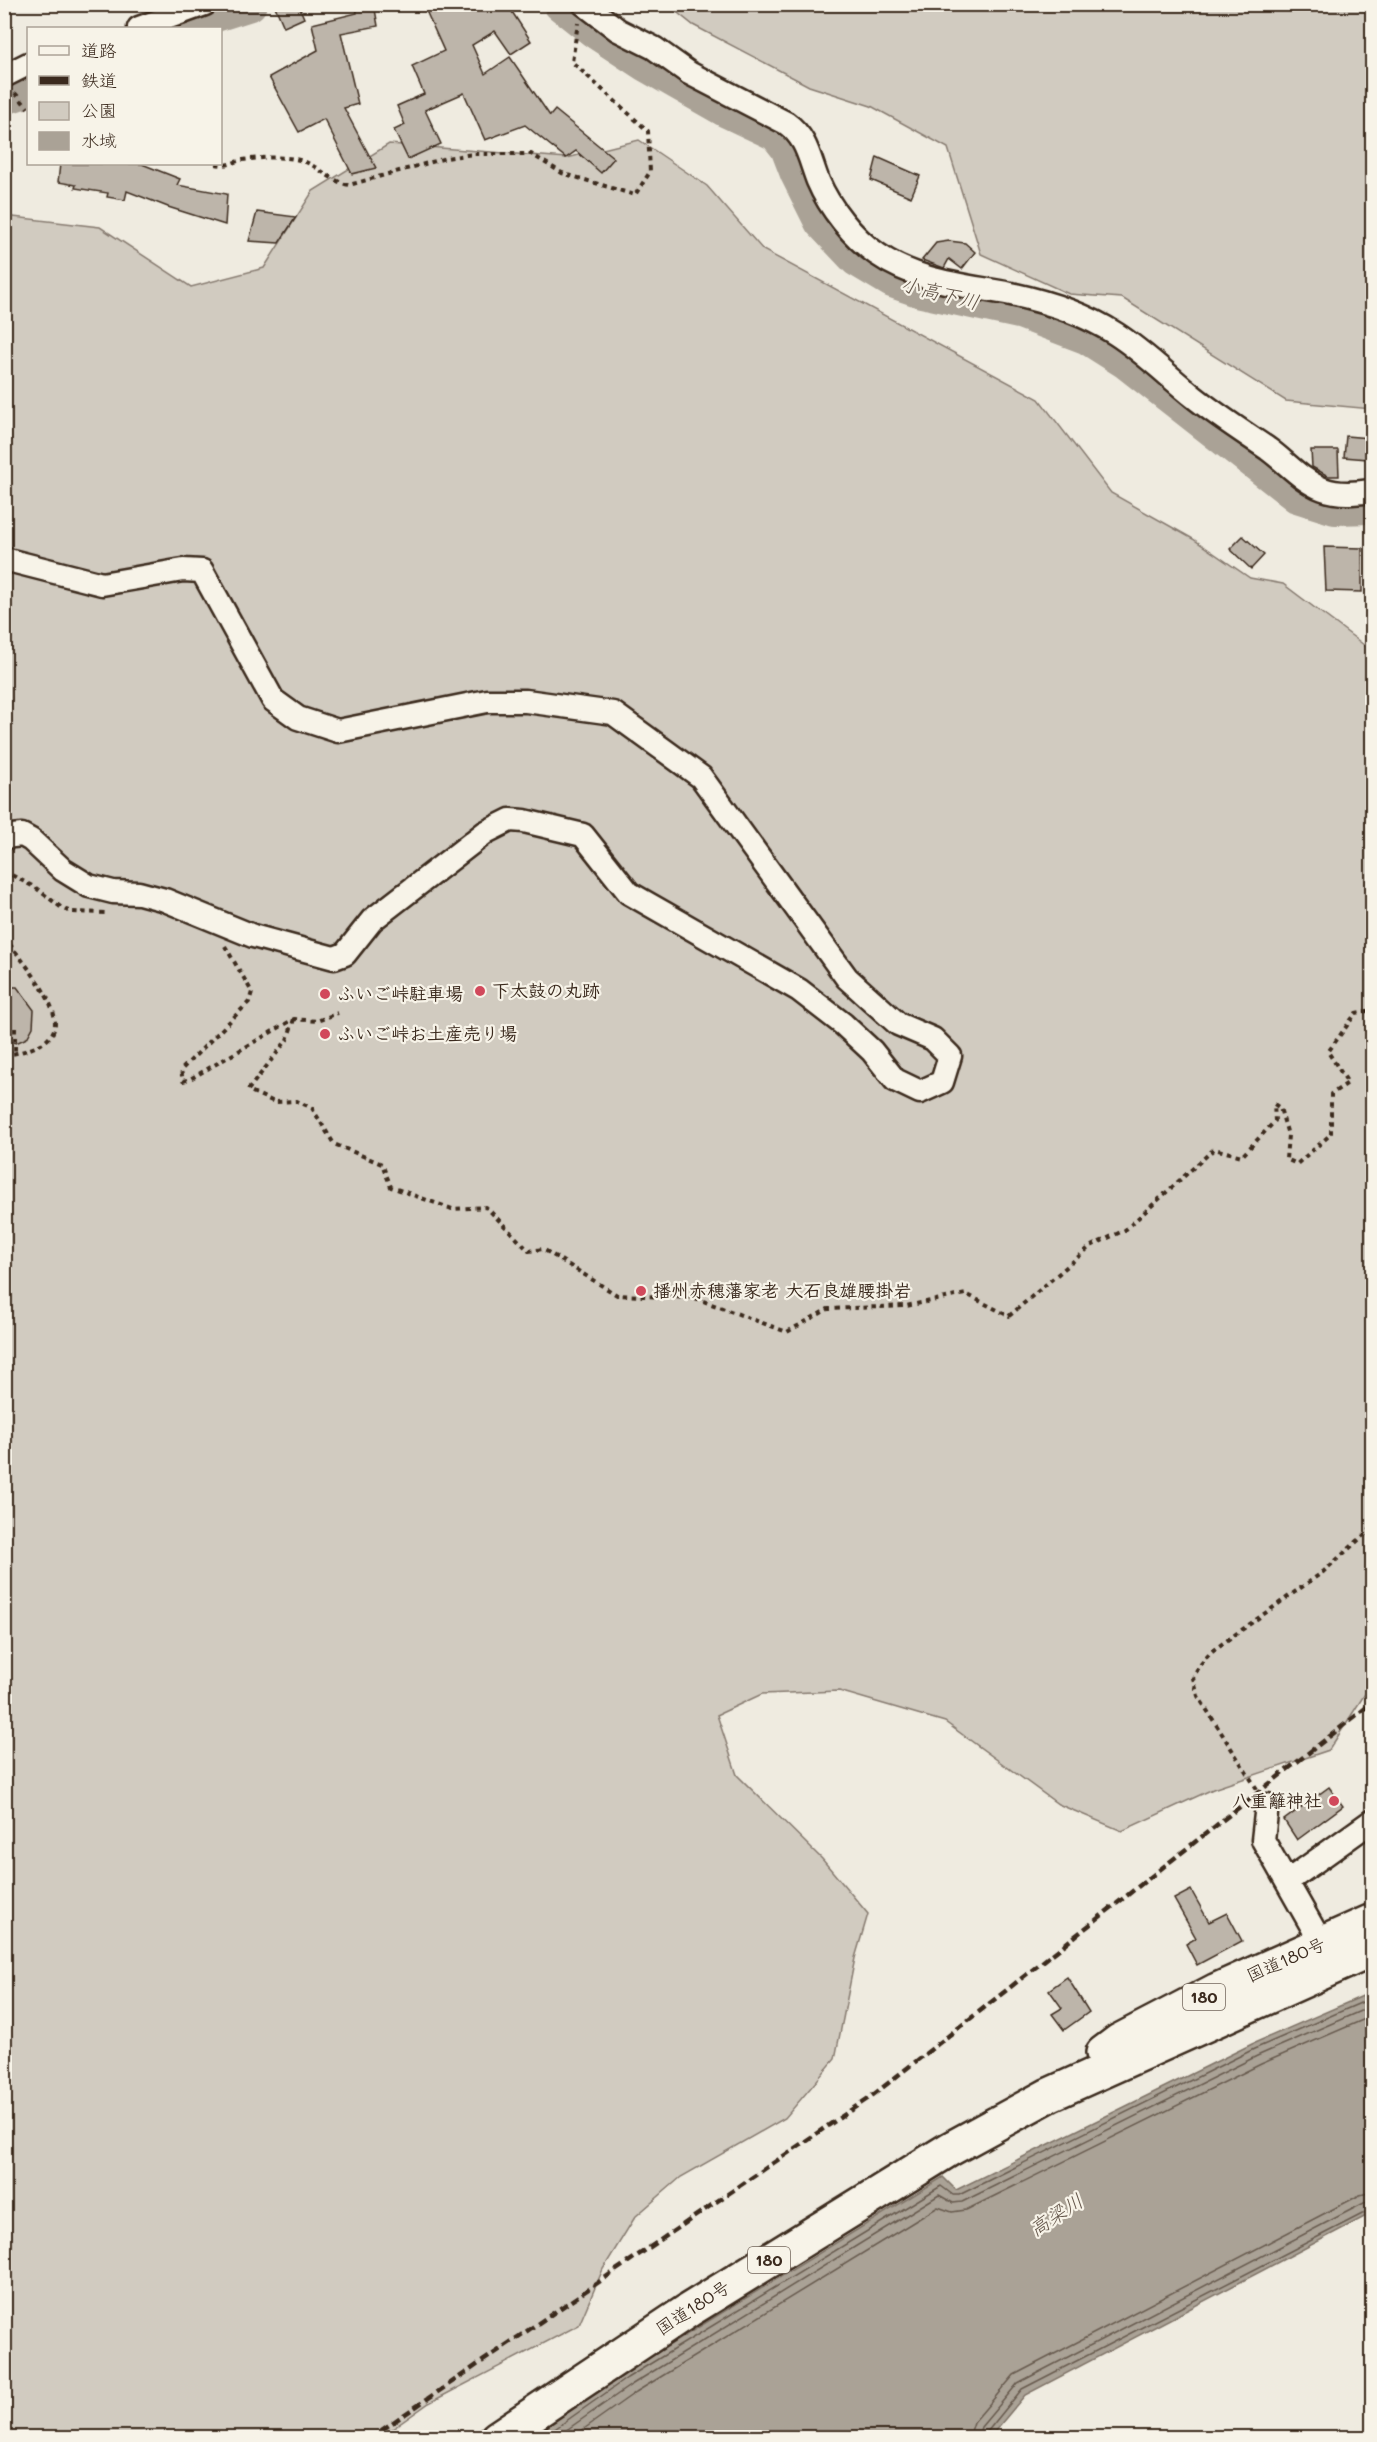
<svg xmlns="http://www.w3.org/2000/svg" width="1377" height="2442" font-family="Mali,'Klee One',sans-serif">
<rect width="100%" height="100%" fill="#efebe0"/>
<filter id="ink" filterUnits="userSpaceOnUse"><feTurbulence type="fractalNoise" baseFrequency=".0167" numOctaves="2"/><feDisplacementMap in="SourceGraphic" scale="12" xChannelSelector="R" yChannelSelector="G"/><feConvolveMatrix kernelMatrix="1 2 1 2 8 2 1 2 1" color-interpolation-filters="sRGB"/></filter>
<g filter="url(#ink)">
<path fill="#d1cbc0" stroke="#867a6f" stroke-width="1.5" d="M668 5H1358L1372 13V409L1286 401 1122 298 1069 294 981 254 948 148 871 106 809 86 693 25Z
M639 140 707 186 763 250 1039 399 1111 493 1193 539 1250 578 1283 584 1372 651V1683L1329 1750 1213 1789 1122 1831 1058 1804 945 1722 839 1691 762 1694 717 1715 737 1775 822 1859 868 1914 855 1958 835 2059 785 2118 681 2177 635 2217 603 2269 579 2325 429 2403 381 2437 5 2438V216L100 227 191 287 264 268 313 191 389 144 567 158Z"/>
<path fill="#aaa296" stroke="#7e7266" stroke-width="1.5" d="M1372 1992V2213L1025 2395 990 2437 531 2438 624 2373 943 2177 956 2190 1252 2044Z"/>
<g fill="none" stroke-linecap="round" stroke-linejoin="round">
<path stroke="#675a4e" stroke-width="1.5" d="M542 2438 627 2378 941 2186 953 2195H959L1254 2049 1372 1998
M555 2438 631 2385 939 2195 953 2203 962 2202 1257 2056 1372 2006
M571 2438 636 2392 938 2207 952 2212 966 2210 1261 2064 1372 2016
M969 2438 974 2422 1014 2375 1360 2195 1372 2192
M978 2438 981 2427 1018 2383 1364 2203 1372 2201
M986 2438 987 2432 1022 2389 1372 2209"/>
<path stroke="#aaa296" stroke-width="34" d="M560 4 594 31 646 65 725 110 776 134 787 148 797 174 821 222 857 260 892 281 921 291 1023 313 1086 337 1127 363 1297 496 1335 508 1372 507
M175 28 250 4
M4 98 28 90"/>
</g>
<path fill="#bdb5aa" stroke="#3b2a1e" stroke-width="1.5" d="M274 4H298L304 18 284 27Z
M356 4H374L378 26 341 33 358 104 344 108 376 168 352 174 324 119 299 132 269 77 318 50 312 24 357 13Z
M423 4H507L531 41 511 54 495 31 472 45 485 74 510 57 550 116 555 110 614 158 601 173 576 151 566 158 525 125 485 140 464 93 425 110 441 144 408 159 394 130 405 125 397 106 424 94 412 66 444 51Z
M877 157 920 176 911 197 871 180Z
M60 164H142L180 179 177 185 227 194 225 225 168 207 127 191 125 200 107 197 108 193 75 188 76 185 58 182Z
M257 212 296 217 279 243 249 241Z
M949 241 965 243 975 252 962 269 949 259 944 268 922 260 936 243Z
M1346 436 1369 438 1367 459 1344 457Z
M1311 450H1338L1339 476H1328L1312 467Z
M1243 536 1264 555 1251 569 1230 549Z
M1324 547 1362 548V592L1326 591Z
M4 987H17L34 1010 33 1027 27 1038 16 1043 9 1041 4 1031Z
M1329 1787 1343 1806 1297 1840 1284 1820Z
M1191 1890 1209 1922 1227 1913 1242 1941 1197 1965 1186 1944 1196 1938 1174 1899Z
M1067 1977 1089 2012 1064 2030 1052 2014 1062 2008 1049 1990Z"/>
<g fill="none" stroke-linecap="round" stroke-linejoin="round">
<defs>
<path id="street" d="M584 4 618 30 654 48 689 73 786 123C807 138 809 158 818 181 829 207 853 238 877 254 917 282 965 285 1011 294 1048 302 1084 313 1116 334 1144 352 1168 376 1194 397 1218 416 1243 432 1268 449 1286 462 1302 481 1323 489 1339 495 1356 493 1372 491
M139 28 205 4
M4 76 28 64
M4 559 102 584 183 570 202 571 273 700 298 718 338 731 487 701H526L613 713 701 777 847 978 898 1024 933 1039 950 1056 942 1082 920 1092 895 1080 872 1051 843 1024 799 990 629 893 583 835 524 821 510 820 486 832 372 920 345 954 334 958 253 936 165 900 139 893 113 892 89 886 63 870 31 840 22 835 4 837
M1267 1805 1263 1840 1322 1944
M1288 1881 1372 1821"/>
<path id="highway" d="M1103 2053 1119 2041 1217 1990 1372 1921
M497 2438 689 2310 950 2149 1049 2095 1372 1950"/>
</defs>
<use href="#street" stroke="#3b2a1e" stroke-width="27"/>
<use href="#highway" stroke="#3b2a1e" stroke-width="38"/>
<path stroke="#3b2a1e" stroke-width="4" stroke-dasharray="4.5 4.5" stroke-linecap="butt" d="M15 93 28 108
M216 164C229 167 231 162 243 160 258 158 279 156 294 159 315 161 328 181 349 185L446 158 473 154H531L562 173 635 195 650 172 648 131 572 62 578 23
M4 871 36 888 63 909 72 912 105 913
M4 937C19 957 65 1008 53 1032 45 1048 20 1052 4 1056
M225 946 252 992 249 1002 181 1070 183 1081 190 1079 294 1019 317 1021 338 1013
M294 1019 287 1040 248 1090 274 1102 297 1101 312 1108 334 1144 382 1164 391 1187 452 1209 486 1207 529 1251 543 1249 617 1295 695 1298 787 1332 828 1309 906 1306 966 1294 1009 1316 1091 1246 1125 1230 1214 1149 1242 1156 1275 1121 1274 1104 1280 1108 1288 1135 1286 1159 1297 1164 1331 1134V1094L1348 1083 1328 1052 1356 1013 1372 1010
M15 1028V1053
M1257 1789 1198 1696 1193 1678 1200 1665 1212 1651 1323 1572 1372 1528"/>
<use href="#street" stroke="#f7f3e8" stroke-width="22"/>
<use href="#highway" stroke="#f7f3e8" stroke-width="33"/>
<path stroke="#3b2a1e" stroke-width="4.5" stroke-dasharray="9 4.5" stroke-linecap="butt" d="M370 2438 873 2095 1372 1703"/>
</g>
</g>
<g fill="#d1495b" stroke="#f7f3e8" stroke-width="2">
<circle cx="480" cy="991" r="6"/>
<circle cx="325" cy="994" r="6"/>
<circle cx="325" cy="1034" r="6"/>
<circle cx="641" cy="1291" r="6"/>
<circle cx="1334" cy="1801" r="6"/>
</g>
<g text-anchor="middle" stroke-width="4.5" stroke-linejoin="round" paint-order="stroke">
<g fill="#f7f3e8" stroke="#73665b" stroke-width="1.5">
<rect x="1183" y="1984" width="42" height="26" rx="4.5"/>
<rect x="748" y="2247" width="42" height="26" rx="4.5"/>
</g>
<g font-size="16" font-weight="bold" fill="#3b2a1e">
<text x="1204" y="2003">180</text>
<text x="769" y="2266">180</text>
</g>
<g font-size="18" font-weight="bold" fill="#3b2a1e" stroke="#f7f3e8" text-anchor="start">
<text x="492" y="997">下太鼓の丸跡</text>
<text x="337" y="1000">ふいご峠駐車場</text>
<text x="337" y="1040">ふいご峠お土産売り場</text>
<text x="653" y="1297">播州赤穂藩家老 大石良雄腰掛岩</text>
<text x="1322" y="1807" text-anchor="end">八重籬神社</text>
</g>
<g font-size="18" fill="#3b2a1e" stroke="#f7f3e8">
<text transform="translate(1286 1960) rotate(-24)" y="6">国道180号</text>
<text transform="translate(693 2308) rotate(-33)" y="6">国道180号</text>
</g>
<g font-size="20" font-style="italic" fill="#625448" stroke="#f7f3e8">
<text transform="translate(940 293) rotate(14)" y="7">小高下川</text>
<text transform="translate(1056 2215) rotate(-33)" y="7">高梁川</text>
</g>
</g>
<rect width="1377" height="2442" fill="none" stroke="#f7f3e8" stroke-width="24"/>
<rect x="12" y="12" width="1353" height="2418" fill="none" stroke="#3b2a1e" stroke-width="2" filter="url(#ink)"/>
<rect x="27" y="27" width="195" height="138" fill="#f7f3e8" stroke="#aca397" stroke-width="1.5"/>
<rect x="39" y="46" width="30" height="9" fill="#f7f3e8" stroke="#aca397" stroke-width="1.5"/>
<text x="81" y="57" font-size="18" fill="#3b2a1e">道路</text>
<rect x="39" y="76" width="30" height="9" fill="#3b2a1e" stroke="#aca397" stroke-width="1.5"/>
<text x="81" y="87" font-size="18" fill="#3b2a1e">鉄道</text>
<rect x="39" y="102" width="30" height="18" fill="#d1cbc0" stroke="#aca397" stroke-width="1.5"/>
<text x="81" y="117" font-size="18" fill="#3b2a1e">公園</text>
<rect x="39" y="132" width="30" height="18" fill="#aaa296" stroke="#aca397" stroke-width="1.5"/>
<text x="81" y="147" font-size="18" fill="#3b2a1e">水域</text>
</svg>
